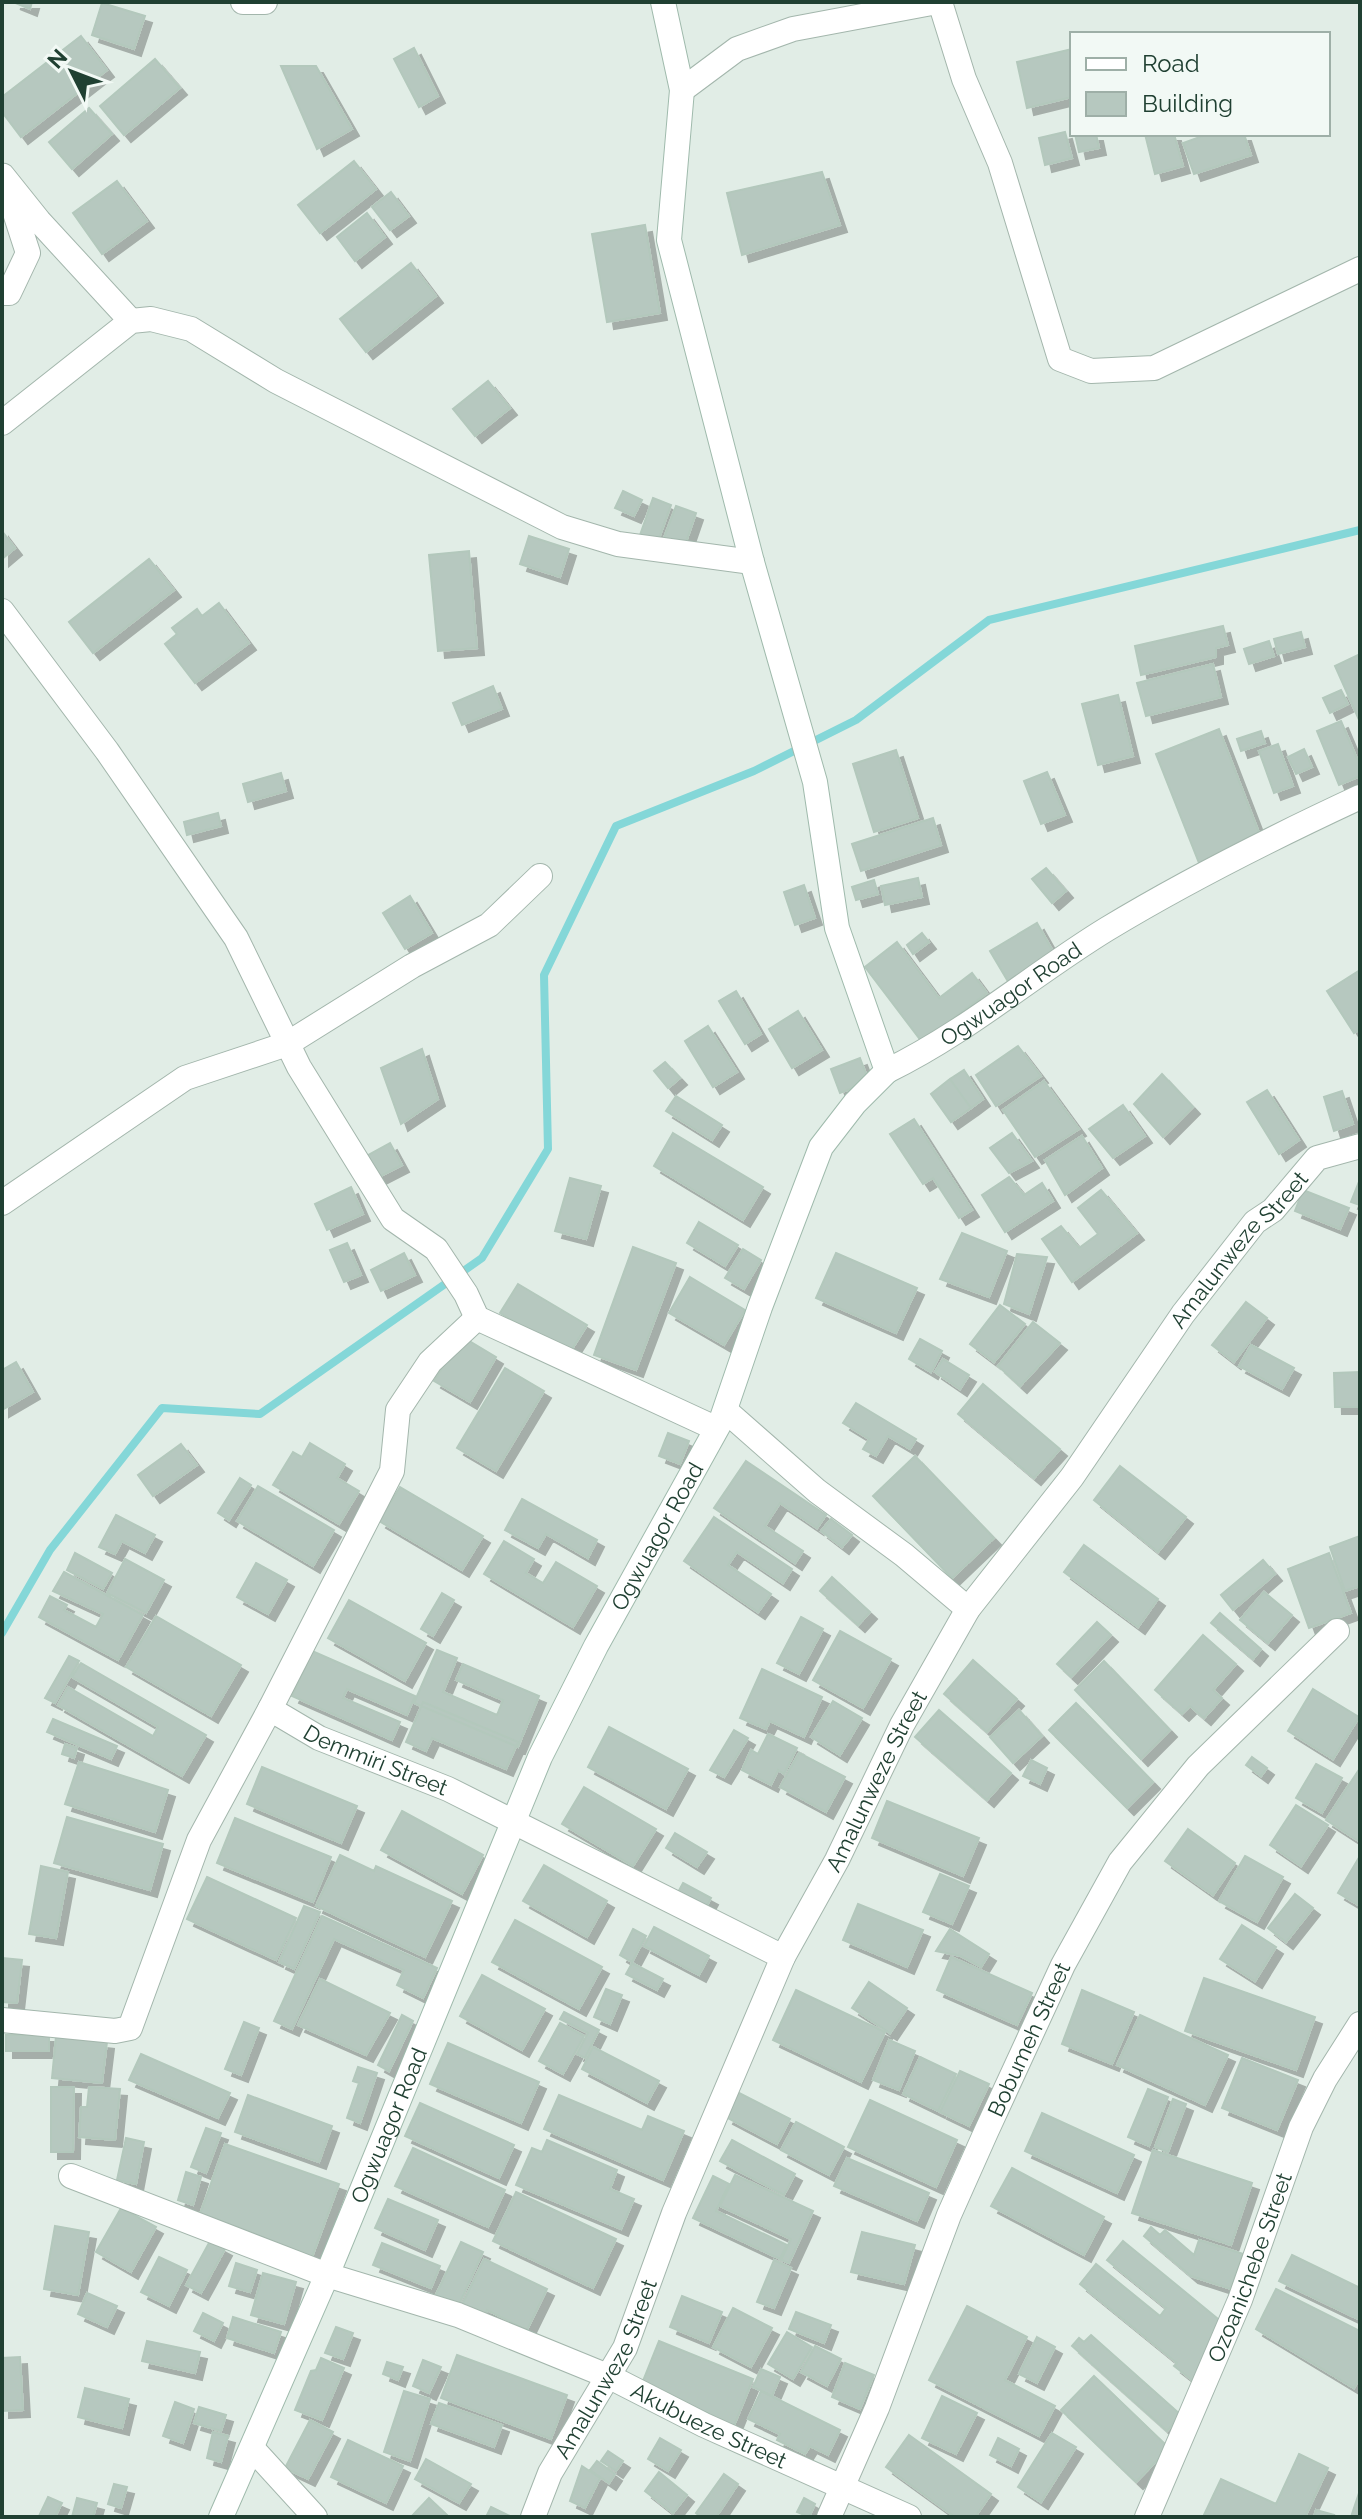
<svg xmlns="http://www.w3.org/2000/svg" width="1362" height="2519" font-family="Raleway,sans-serif">
<defs>
<filter id="shadow"><feDropShadow dx="7" dy="7" stdDeviation="0" flood-color="#0004"/></filter>
</defs>
<rect width="100%" height="100%" fill="#e1ede6"/>
<g fill="none" stroke-linecap="round" stroke-linejoin="round">
<path stroke="#84d7d8" stroke-width="8" d="M2 1633 50 1550 162 1408 260 1414 482 1258 548 1149 544 975 616 826 754 771 856 720 989 620 1360 530"/>
</g>
<path fill="#b6c8bf" stroke="#b3c8bc" stroke-width="2" filter="url(#shadow)" d="M13 2H32L30 9Z
M102 3 145 16 134 49 92 35Z
M81 36 107 70 21 137 2 112V97Z
M414 48 438 96 419 107 394 59Z
M1072 49V97L1027 108 1017 62Z
M155 59 180 88 124 135 100 106Z
M281 66H316L352 129 317 149Z
M89 108 112 134 72 169 49 142Z
M1065 132 1072 158 1045 165 1039 138Z
M1075 134H1096L1099 148 1079 152Z
M1145 134H1174L1183 166 1155 174Z
M1208 134H1244L1251 155 1194 174 1183 143Z
M354 161 376 189 320 233 298 205Z
M822 172 840 225 742 255 727 193Z
M117 181 147 221 102 254 73 213Z
M391 192 409 216 390 230 372 207Z
M367 213 385 237 355 261 337 237Z
M645 225 660 313 607 322 592 234Z
M411 263 436 296 366 352 340 319Z
M488 381 510 408 475 436 453 409Z
M623 491 642 500 634 516 615 508Z
M653 498 671 505 658 541 640 535Z
M676 506 696 513 685 545 664 538Z
M2 531 15 548 2 559Z
M529 536 569 549 560 577 520 564Z
M469 551 477 648 438 651 429 555Z
M149 559 174 590 93 653 69 622Z
M219 603 249 643 195 683 165 644 177 634 172 628 197 609 202 616Z
M1223 626 1228 645 1216 648V657L1141 675 1135 646Z
M1301 632 1305 647 1278 654 1274 639Z
M1269 641 1274 656 1249 664 1244 649Z
M1360 654V722L1335 666Z
M1213 664 1221 697 1146 716 1137 683Z
M493 686 502 709 462 725 453 703Z
M1341 690 1348 704 1330 713 1323 698Z
M1118 695 1133 756 1098 765 1082 704Z
M1341 721 1357 759 1360 758V776L1339 785 1317 731Z
M1219 729 1261 838 1199 863 1156 754Z
M1261 731 1265 743 1241 751 1237 739Z
M1278 744 1293 786 1274 793 1259 751Z
M1304 749 1312 767 1296 774 1288 757Z
M896 750 918 818 874 832 853 764Z
M1047 772 1065 815 1041 824 1024 781Z
M281 773 286 791 248 802 243 784Z
M218 813 221 826 187 835 184 822Z
M933 818 941 845 861 871 852 844Z
M1046 868 1066 891 1052 903 1032 879Z
M918 878 922 897 885 905 881 886Z
M874 880 878 894 856 900 852 887Z
M804 885 815 918 795 925 784 892Z
M410 896 432 933 405 949 383 913Z
M1037 923 1055 955 1009 983 990 951Z
M922 933 929 942 913 954 907 945Z
M897 942 939 998 972 973 987 993 922 1042 865 967Z
M1360 970V1029L1354 1033 1327 991Z
M736 991 761 1034 745 1044 719 1001Z
M798 1011 822 1050 792 1068 769 1029Z
M708 1026 737 1072 713 1087 685 1041Z
M1018 1046 1041 1076 996 1106 976 1075Z
M422 1049 438 1099 401 1124 381 1068Z
M860 1058 869 1082 840 1093 831 1069Z
M665 1062 680 1078 668 1088 654 1071Z
M964 1070 983 1099 971 1108 950 1079Z
M1162 1074 1193 1107 1163 1137 1134 1104Z
M950 1079 971 1108 951 1122 931 1094Z
M1044 1081 1079 1129 1035 1157 1003 1110Z
M1267 1090 1299 1140 1279 1154 1247 1102Z
M1342 1091 1353 1124 1334 1131 1324 1097Z
M676 1096 722 1125 712 1140 666 1111Z
M1123 1105 1145 1136 1113 1158 1089 1129Z
M914 1119 972 1210 959 1218 933 1178 923 1184 890 1134Z
M673 1133 763 1187 743 1220 654 1166Z
M1012 1133 1032 1161 1009 1173 990 1148Z
M1082 1136 1102 1168 1065 1195 1045 1160Z
M390 1143 402 1165 375 1179 363 1158Z
M1009 1177 1024 1195 1042 1183 1053 1201 1005 1232 982 1195Z
M570 1178 601 1186 586 1239 555 1231Z
M1360 1179V1205L1351 1202Z
M351 1187 363 1214 327 1230 315 1204Z
M1101 1190 1137 1233 1072 1282 1042 1239 1061 1226 1079 1248 1098 1234 1078 1208Z
M1303 1190 1349 1208 1340 1229 1295 1211Z
M699 1222 738 1245 725 1266 687 1243Z
M962 1233 1007 1251 989 1297 940 1279Z
M347 1243 361 1275 344 1282 330 1250Z
M633 1247 676 1263 636 1370 594 1355Z
M743 1249 761 1260 744 1289 725 1278Z
M404 1253 415 1275 381 1291 371 1270Z
M836 1253 917 1288 896 1333 816 1298Z
M1017 1254 1047 1257 1029 1314 1004 1304Z
M690 1277 745 1310 724 1345 669 1313Z
M518 1284 587 1325 569 1354 500 1313Z
M1246 1302 1267 1318 1234 1362 1212 1345Z
M1000 1305 1025 1324 994 1362 970 1344Z
M1033 1322 1060 1343 1020 1386 998 1366Z
M461 1336 496 1357 470 1402 434 1381Z
M920 1339 942 1351 931 1372 909 1359Z
M1251 1345 1294 1368 1282 1389 1239 1366Z
M943 1359 969 1375 960 1389 935 1372Z
M16 1362 33 1392 2 1410V1370Z
M505 1368 544 1391 496 1471 457 1448Z
M1360 1372V1407H1335L1334 1373Z
M983 1384 1060 1449 1034 1478 958 1414Z
M856 1403 916 1439 910 1449 888 1436 876 1456 863 1449 869 1439 843 1423Z
M668 1433 689 1441 680 1464 659 1456Z
M310 1443 345 1464 337 1478 359 1491 339 1524 273 1485 293 1452 302 1457Z
M181 1444 197 1465 153 1496 138 1475Z
M915 1456 994 1538 952 1578 873 1496Z
M746 1461 826 1515 817 1528 780 1503 765 1526 803 1551 795 1563 714 1508Z
M1120 1466 1186 1517 1158 1552 1094 1500Z
M240 1478 251 1485 229 1520 218 1513Z
M258 1486 334 1530 313 1566 237 1521Z
M400 1487 483 1536 462 1570 379 1521Z
M522 1499 597 1540 588 1558 546 1534 538 1548 505 1530Z
M116 1515 155 1535 145 1553 122 1541 115 1554 99 1547Z
M714 1517 792 1569 783 1583 737 1552 728 1565 771 1594 758 1612 684 1561Z
M831 1519 852 1535 842 1547 821 1531Z
M1360 1536V1586L1345 1591 1330 1547Z
M504 1541 534 1559 526 1573 543 1583 556 1562 597 1586 573 1627 484 1574Z
M1084 1545 1158 1599 1138 1627 1064 1572Z
M75 1553 112 1573 103 1589 67 1570Z
M1329 1553 1351 1613 1309 1628 1288 1569Z
M125 1559 164 1580 146 1613 107 1593Z
M1263 1560 1275 1574 1233 1610 1221 1595Z
M256 1563 287 1580 268 1614 237 1597Z
M64 1572 143 1615 118 1660 39 1617 50 1596 67 1605 64 1610 96 1627 103 1614 53 1591Z
M832 1577 870 1612 858 1625 820 1591Z
M1264 1592 1292 1615 1268 1643 1240 1620Z
M442 1593 454 1600 433 1636 421 1629Z
M349 1600 426 1643 405 1681 328 1638Z
M1220 1613 1261 1649 1253 1659 1211 1623Z
M156 1616 241 1665 211 1716 126 1667Z
M801 1617 823 1629 799 1674 777 1663Z
M1097 1622 1111 1635 1071 1677 1057 1664Z
M840 1631 891 1659 863 1708 813 1680Z
M1203 1635 1236 1664 1213 1690 1222 1698 1204 1718 1190 1706 1182 1714 1155 1690Z
M437 1650 457 1658 443 1692 497 1715 503 1700 456 1680 463 1664 539 1696 518 1747 414 1703Z
M312 1651 415 1696 407 1715 347 1689 343 1698 400 1722 392 1740 292 1696Z
M69 1656 79 1661 55 1703 45 1698Z
M973 1660 1017 1699 987 1732 944 1694Z
M1104 1661 1170 1730 1141 1759 1075 1690Z
M81 1663 206 1735 182 1776 58 1705 68 1687 153 1736 158 1727 72 1677Z
M762 1669 822 1697 804 1737 770 1721 766 1729 740 1718Z
M1313 1689 1359 1717 1333 1759 1288 1731Z
M833 1701 862 1718 840 1755 811 1737Z
M423 1702 518 1742 506 1769 432 1738 426 1751 406 1742Z
M1076 1703 1153 1782 1127 1808 1049 1730Z
M939 1710 1011 1773 987 1800 915 1737Z
M1019 1710 1042 1736 1013 1763 990 1737Z
M53 1719 117 1746 111 1759 47 1732Z
M609 1727 688 1769 666 1809 588 1767Z
M734 1730 748 1738 724 1777 710 1770Z
M768 1734 797 1748 784 1774 778 1770 771 1785 742 1770 751 1750 758 1754Z
M65 1744 77 1748 74 1758 62 1754Z
M799 1753 845 1777 826 1812 780 1787Z
M1252 1757 1267 1768 1261 1776 1246 1765Z
M1031 1760 1047 1768 1040 1784 1023 1776Z
M79 1762 168 1790 155 1832 65 1804Z
M1316 1764 1342 1778 1322 1813 1296 1798Z
M262 1767 357 1806 341 1843 247 1804Z
M1360 1768V1842L1326 1820Z
M584 1787 656 1829 633 1866 562 1824Z
M887 1801 979 1838 963 1876 872 1838Z
M1296 1805 1328 1825 1301 1866 1270 1845Z
M402 1811 483 1855 462 1894 381 1850Z
M67 1817 163 1844 150 1890 54 1863Z
M235 1818 331 1857 313 1902 217 1863Z
M1188 1829 1235 1863 1213 1895 1165 1861Z
M675 1833 707 1852 697 1867 666 1848Z
M340 1855 374 1871 376 1866 452 1901 425 1957 316 1906Z
M1245 1856 1283 1877 1257 1922 1219 1901Z
M1360 1856V1906L1338 1893Z
M544 1865 607 1901 587 1937 523 1901Z
M41 1866 68 1872 56 1938 29 1934Z
M940 1874 969 1886 952 1924 923 1912Z
M207 1877 296 1918 276 1960 187 1919Z
M683 1883 711 1898 704 1911 676 1896Z
M1295 1894 1313 1908 1286 1942 1268 1928Z
M858 1904 923 1930 907 1967 843 1940Z
M304 1906 320 1912 294 1969 279 1962Z
M322 1916 437 1968 423 1998 397 1985 404 1970 334 1939 292 2029 274 2021Z
M515 1920 602 1967 579 2009 492 1962Z
M1242 1925 1276 1947 1255 1981 1220 1959Z
M654 1927 709 1956 699 1975 644 1946Z
M633 1929 646 1936 632 1962 620 1955Z
M950 1929 989 1954 981 1967 961 1956 936 1951Z
M951 1957 1032 1993 1017 2025 937 1990Z
M2 1958 22 1960 17 2003 2 2002Z
M632 1963 663 1979 657 1990 626 1974Z
M482 1975 545 2009 522 2050 460 2016Z
M1204 1978 1315 2017 1296 2070 1185 2031Z
M320 1979 390 2013 366 2055 298 2025Z
M869 1982 907 2008 890 2033 852 2008Z
M606 1989 622 1995 610 2024 594 2017Z
M796 1990 885 2032 861 2082 773 2040Z
M1082 1990 1134 2012 1112 2064 1062 2044Z
M564 2012 599 2030 585 2058 577 2054 588 2033 560 2019Z
M402 2015 413 2021 389 2071 378 2065Z
M1140 2015 1228 2055 1205 2105 1117 2065Z
M244 2022 259 2028 241 2075 225 2069Z
M560 2023 584 2036 563 2074 539 2061Z
M6 2035H49V2051H6Z
M56 2036 107 2042 102 2083 52 2078Z
M889 2040 915 2051 899 2090 873 2080Z
M448 2043 539 2082 521 2123 430 2084Z
M593 2047 659 2081 647 2103 582 2069Z
M141 2054 230 2093 218 2118 129 2080Z
M920 2057 956 2074 938 2111 903 2094Z
M1242 2058 1298 2080 1277 2130 1222 2108Z
M358 2067 377 2073 360 2123 347 2118 359 2083 353 2081Z
M960 2071 989 2084 969 2126 940 2112Z
M51 2087H74L73 2152H51Z
M89 2087 120 2089 115 2140 79 2137 81 2107H87Z
M1148 2089 1168 2097 1149 2146 1128 2137Z
M739 2093 790 2119 777 2144 726 2117Z
M248 2095 332 2126 319 2162 235 2132Z
M559 2095 642 2130 648 2116 684 2131 663 2180 544 2129Z
M1173 2099 1186 2104 1168 2152 1155 2147Z
M870 2100 957 2140 936 2187 848 2147Z
M420 2103 514 2145 499 2178 405 2136Z
M1042 2113 1134 2155 1117 2193 1025 2151Z
M796 2122 844 2147 829 2175 781 2150Z
M206 2128 221 2133 206 2173 191 2167Z
M126 2138 144 2142 136 2184 117 2180Z
M547 2140 617 2170 610 2189 634 2199 621 2229 516 2185 532 2148 542 2152Z
M732 2140 795 2174 784 2195 720 2161Z
M225 2144 339 2184 312 2257 199 2217Z
M413 2148 505 2190 488 2227 395 2186Z
M1153 2150 1252 2183 1231 2245 1132 2213Z
M847 2158 929 2193 917 2221 834 2186Z
M1012 2168 1104 2217 1084 2255 991 2206Z
M186 2172 201 2177 193 2205 178 2200Z
M735 2175 813 2211 789 2263 781 2260 791 2239 720 2206Z
M713 2176 729 2184 716 2211 787 2245 780 2259 693 2218Z
M516 2192 616 2239 593 2288 493 2241Z
M388 2199 438 2220 425 2250 375 2228Z
M121 2208 156 2227 131 2272 96 2252Z
M55 2226 89 2232 78 2295 44 2289Z
M1151 2227 1160 2235 1165 2230 1194 2255 1199 2240 1243 2254 1231 2289 1191 2276 1144 2236Z
M862 2232 915 2245 904 2284 851 2272Z
M210 2241 225 2249 201 2293 186 2285Z
M1123 2241 1223 2323 1197 2384 1174 2366 1177 2363 1080 2284 1096 2264 1160 2316 1166 2308 1107 2260Z
M461 2242 483 2252 456 2311 433 2301Z
M382 2243 440 2266 431 2288 373 2265Z
M1292 2255 1360 2288V2320L1279 2281Z
M159 2257 187 2270 169 2306 141 2292Z
M484 2259 547 2289 527 2330 487 2310 484 2317 461 2307Z
M774 2260 791 2268 774 2308 757 2302Z
M236 2263 257 2270 250 2292 229 2286Z
M263 2273 296 2282 284 2324 251 2315Z
M1276 2289 1360 2331V2377L1354 2388 1256 2329Z
M87 2293 117 2306 107 2327 78 2314Z
M682 2296 722 2312 709 2343 670 2327Z
M967 2306 1027 2337 1005 2380 1055 2406 1039 2436 929 2380Z
M733 2308 772 2328 751 2367 713 2347Z
M796 2312 831 2325 824 2343 789 2329Z
M203 2313 223 2323 214 2341 194 2331Z
M233 2317 281 2332 274 2353 227 2338Z
M336 2327 353 2333 343 2359 325 2353Z
M787 2332 812 2347 793 2379 768 2364Z
M1091 2335 1181 2415 1167 2431 1072 2346 1079 2338 1084 2342Z
M1037 2337 1055 2347 1037 2383 1019 2374Z
M147 2341 200 2352 195 2373 142 2361Z
M659 2341 753 2379 731 2433 710 2425 714 2416 641 2386Z
M815 2346 841 2359 827 2386 801 2372Z
M457 2355 567 2395 551 2439 441 2398Z
M20 2357 23 2410 2 2411V2358Z
M321 2358 344 2368 322 2420 295 2410 311 2371 316 2370Z
M423 2360 441 2367 429 2393 413 2386Z
M387 2362 403 2367 398 2380 383 2374Z
M845 2363 874 2375 860 2409 832 2397Z
M761 2369 780 2377 772 2396 753 2387Z
M1094 2376 1169 2448 1136 2482 1061 2410Z
M85 2388 129 2399 122 2428 78 2417Z
M404 2391 430 2399 410 2461 384 2452Z
M761 2391 840 2430 828 2455 810 2446 805 2454 777 2440 780 2434 748 2419Z
M942 2396 977 2413 956 2454 922 2438Z
M175 2402 194 2409 183 2443 163 2436Z
M439 2403 502 2425 494 2447 431 2424Z
M199 2407 226 2415 221 2431 194 2423Z
M310 2420 333 2432 308 2479 285 2468Z
M213 2432 228 2436 221 2462 207 2458Z
M1052 2433 1076 2447 1041 2502 1018 2487Z
M909 2435 991 2494 975 2517H955L886 2467Z
M660 2438 681 2450 668 2471 648 2459Z
M998 2438 1019 2449 1011 2466 990 2455Z
M348 2440 403 2466 386 2503 331 2477Z
M608 2451 623 2461 616 2471 601 2461Z
M1299 2454 1328 2468 1305 2517H1203L1221 2479 1276 2504Z
M426 2459 471 2484 459 2503 415 2479Z
M597 2461 615 2474 609 2483 590 2470Z
M582 2466 600 2478 585 2508 570 2501Z
M659 2472 687 2495 673 2513 645 2491Z
M724 2474 738 2484 716 2517H701L696 2513Z
M114 2484 127 2487 121 2508 108 2504Z
M1360 2490V2517H1351Z
M48 2497 62 2503 55 2517 39 2516Z
M77 2498 97 2503 93 2517H72Z
M429 2498 449 2517H411Z
M804 2498 815 2504 809 2517 797 2512Z
M491 2507 512 2517H486Z
M1316 2510 1334 2515 1333 2517H1314Z"/>
<g fill="none" stroke-linecap="round" stroke-linejoin="round">
<defs>
<g id="street">
<path d="M243 2H265"/>
<path d="M940 2 964 79 1000 163 1060 359 1091 371 1154 368 1360 269"/>
<path d="M682 90 737 49 793 29 937 2"/>
<path d="M2 293H9L28 253 3 176 39 221 131 321"/>
<path d="M2 423 131 321 151 319 191 329 276 381 562 527 618 544 752 562"/>
<path d="M2 611 107 751 236 938 299 1067 393 1219 436 1249 466 1294 477 1318 715 1428"/>
<path id="s1" d="M887 1071C967 1032 1032 975 1107 929 1188 880 1274 837 1360 797"/>
<path d="M2 1203 185 1078 287 1044 412 966 489 925 540 876"/>
<path d="M726 1411 817 1491 904 1555 968 1609"/>
<path d="M270 1709 392 1471 398 1410 430 1362 477 1318"/>
<path id="s2" d="M2 2020 115 2031 130 2028 199 1840 270 1709 319 1738 448 1789 783 1957"/>
<path id="s3" d="M71 2176 327 2275 458 2315 610 2377 704 2425 909 2517"/>
<path d="M252 2448 315 2517"/>
<path id="s4" d="M533 2517 550 2473 625 2348 674 2213 783 1957 837 1860 902 1725 968 1609 1072 1477 1183 1314 1255 1222 1273 1210 1317 1158 1360 1146"/>
<path id="s5" d="M829 2517 877 2408 949 2215 986 2132 1063 1965 1120 1862 1198 1766 1337 1631"/>
<path id="s6" d="M1147 2517 1240 2300 1301 2127 1325 2079 1360 2024"/>
</g>
<g id="secondary">
<path id="s7" d="M221 2517 327 2275 540 1757 596 1646 721 1421 760 1307 821 1147 855 1103 887 1071 837 928 815 782 752 562 669 240 682 90 663 2"/>
</g>
</defs>
<use href="#street" stroke="#a3b6ac" stroke-width="26"/>
<use href="#secondary" stroke="#9fbaac" stroke-width="26"/>
<use href="#street" stroke="#fff" stroke-width="24"/>
<use href="#secondary" stroke="#fff" stroke-width="24"/>
</g>
<g text-anchor="middle" stroke-width="6" stroke-linejoin="round" paint-order="stroke">
<g font-size="22" fill="#204032" stroke="#f2f9f5">
<text dy="8" stroke="none"><textPath href="#s1" startOffset="146">Ogwuagor Road</textPath></text>
<text dy="8" stroke="none"><textPath href="#s4" startOffset="1460">Amalunweze Street</textPath></text>
<text dy="8" stroke="none"><textPath href="#s7" startOffset="1074">Ogwuagor Road</textPath></text>
<text dy="8" stroke="none"><textPath href="#s2" startOffset="596">Demmiri Street</textPath></text>
<text dy="8" stroke="none"><textPath href="#s4" startOffset="814">Amalunweze Street</textPath></text>
<text dy="8" stroke="none"><textPath href="#s5" startOffset="518">Bobumeh Street</textPath></text>
<text dy="8" stroke="none"><textPath href="#s7" startOffset="426">Ogwuagor Road</textPath></text>
<text dy="8" stroke="none"><textPath href="#s6" startOffset="270">Ozoanichebe Street</textPath></text>
<text dy="8" stroke="none"><textPath href="#s4" startOffset="166">Amalunweze Street</textPath></text>
<text dy="8" stroke="none"><textPath href="#s3" startOffset="686">Akubueze Street</textPath></text>
</g>
</g>
<rect width="1362" height="2519" fill="none" stroke="#204032" stroke-width="8"/>
<rect x="1070" y="32" width="260" height="104" fill="#f2f9f5" stroke="#9eafa7" stroke-width="2"/>
<rect x="1086" y="58" width="40" height="12" fill="#ffffff" stroke="#9eafa7" stroke-width="2"/>
<text x="1142" y="72" font-size="24" fill="#204032">Road</text>
<rect x="1086" y="92" width="40" height="24" fill="#b6c8bf" stroke="#9eafa7" stroke-width="2"/>
<text x="1142" y="112" font-size="24" fill="#204032">Building</text>
<g transform="translate(72 72) rotate(312)" stroke="#f2f9f5" stroke-width="6" paint-order="stroke">
<path d="M0-6L14 30L0 20L-14 30Z" fill="#204032"/>
<text y="-12" font-size="22" font-weight="bold" text-anchor="middle" fill="#204032">N</text>
</g>
</svg>
